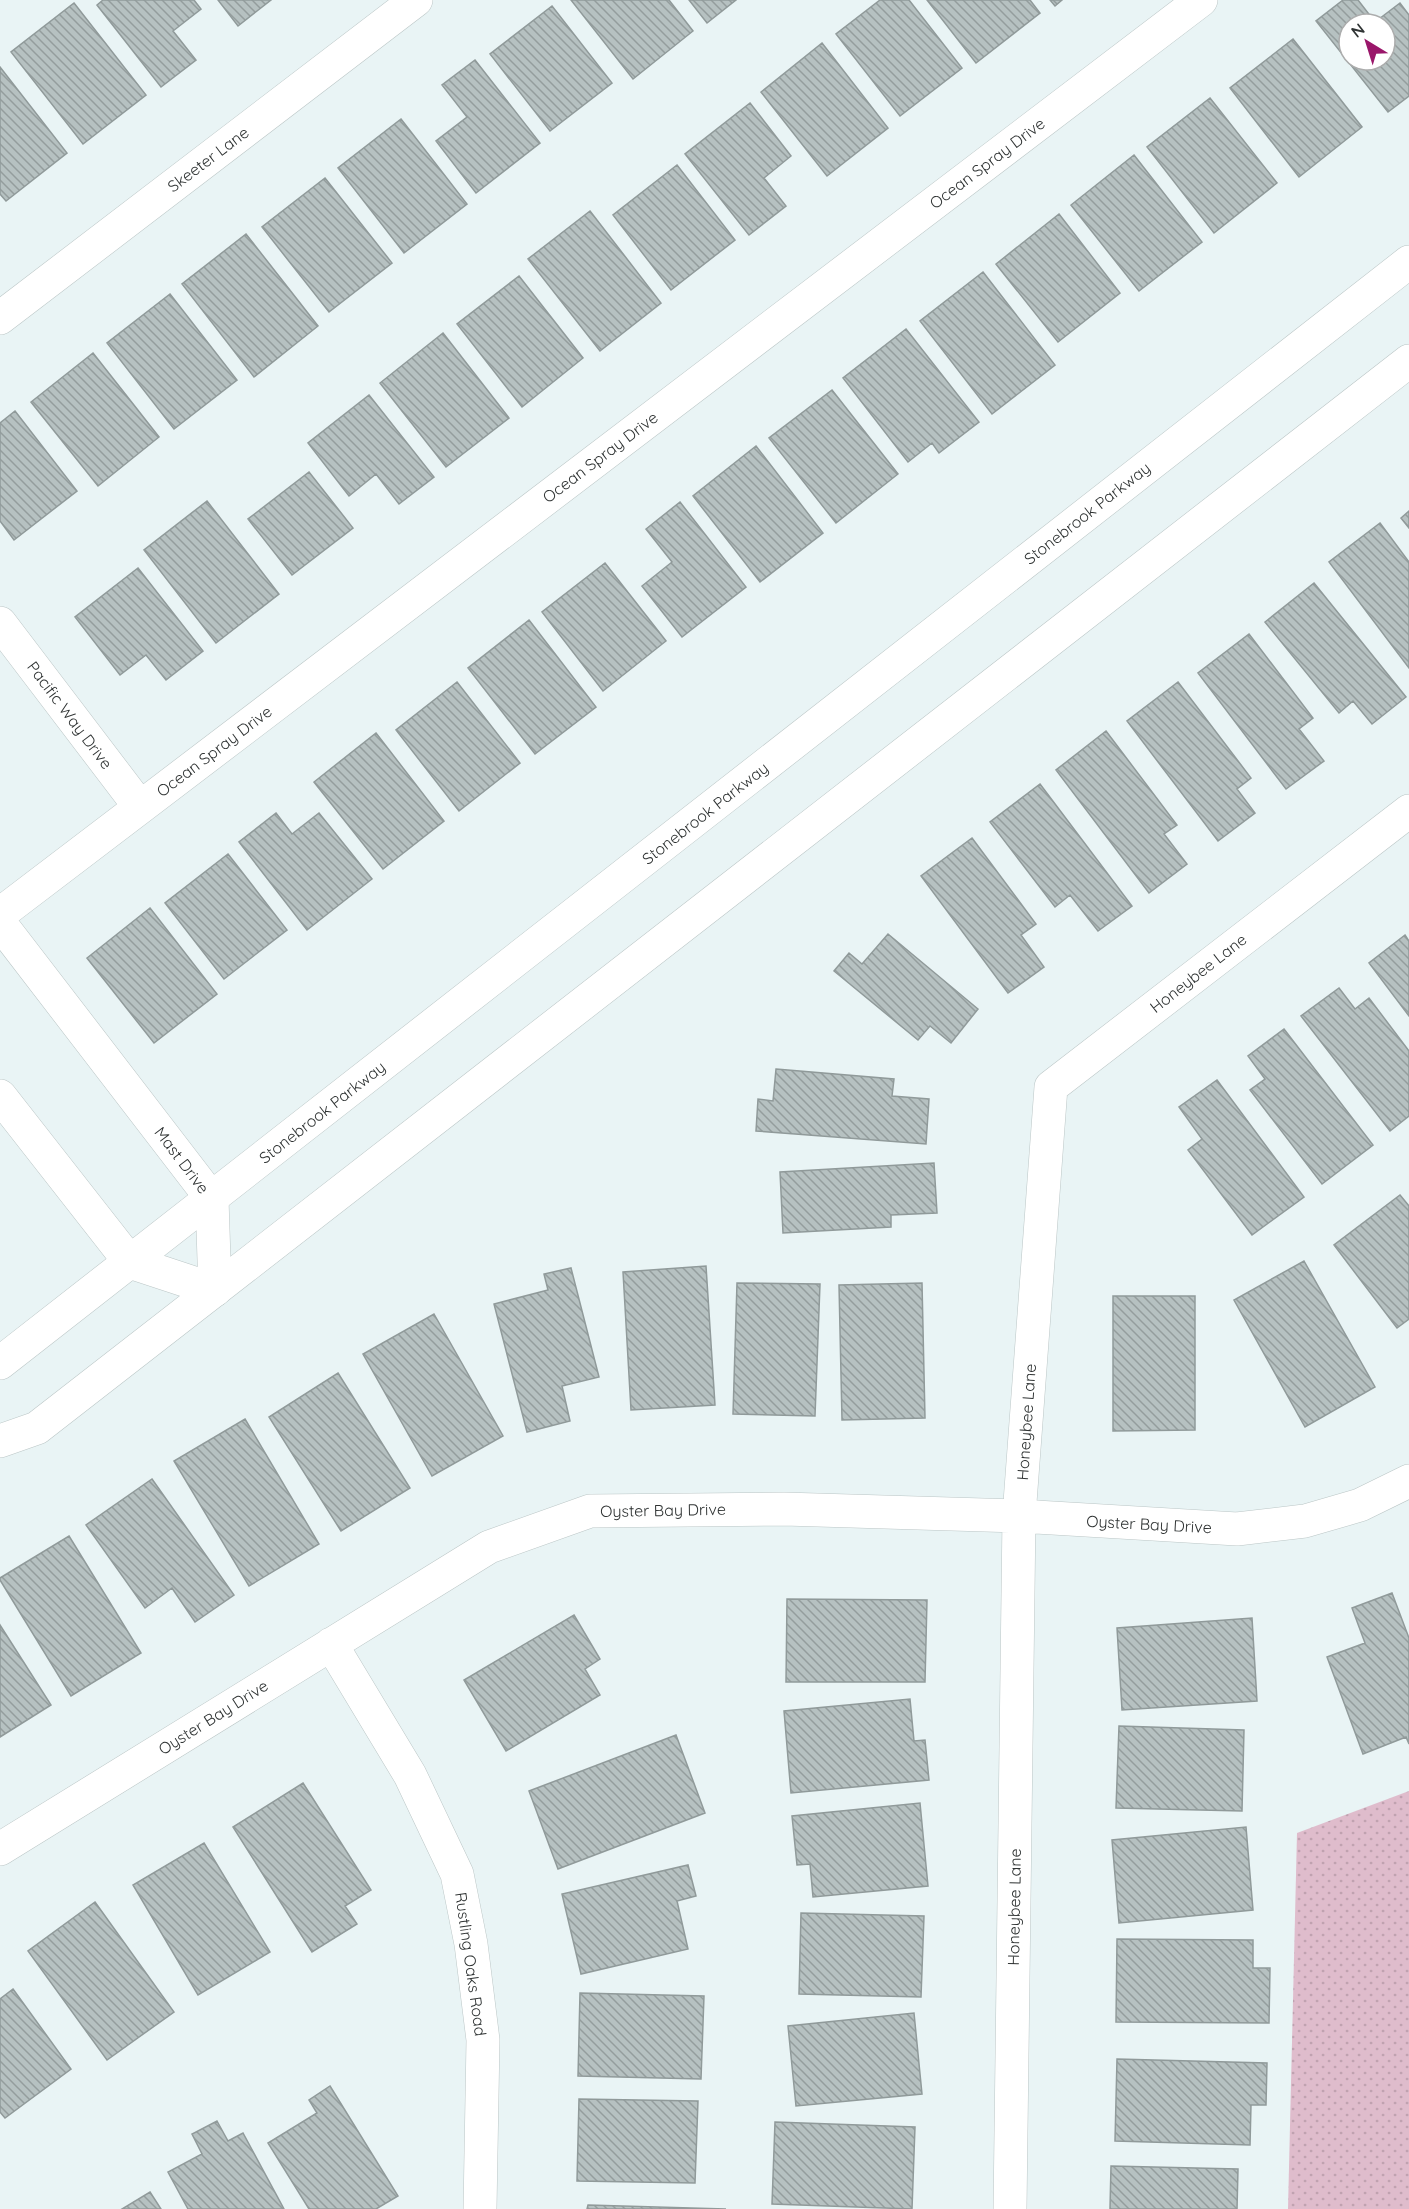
<svg xmlns="http://www.w3.org/2000/svg" width="1409" height="2209" font-family="Quicksand,sans-serif">
<defs>
<pattern id="green-dots" width="8" height="8" patternUnits="userSpaceOnUse" patternTransform="scale(1.5)"><rect width="8" height="8" fill="#dfbccc"/><path d="M2 2h.1M6 6h.1" fill="none" stroke="#c0a2b0" stroke-width="1.8" stroke-linecap="round"/></pattern>
<pattern id="building-back-hatch" width="6" height="6" patternUnits="userSpaceOnUse" patternTransform="scale(1.5)"><rect width="6" height="6" fill="#b6c1c1"/><path d="M-1 5l2 2M0 0l6 6M5-1l2 2" fill="none" stroke="#949d9d"/></pattern>
</defs>
<rect width="100%" height="100%" fill="#e9f4f5"/>
<path fill="url(#green-dots)" d="M1409 1791V2209H1288L1297 1833Z"/>
<path fill="url(#building-back-hatch)" stroke="#909a9a" stroke-width="1.5" fill-rule="evenodd" d="M103 0H194L201 9 173 31 196 60 161 87 97 5Z
M218 0H271L238 26Z
M571 0H669L693 31 633 79Z
M689 0H736L707 23Z
M880 0H909L962 68 900 116 836 34Z
M927 0H1030L1040 13 976 63Z
M1050 0H1062L1055 6Z
M1343 0H1358L1375 22 1400 3 1409 15V96L1388 112 1316 21ZM1349 24H1385V60H1349Z
M74 3 146 95 83 144 11 52Z
M552 6 612 83 550 131 490 54Z
M1293 39 1362 127 1299 177 1230 88Z
M822 43 888 128 827 176 761 92Z
M475 60 540 143 476 193 436 141 467 117 442 85Z
M0 67 67 153 6 201 0 194Z
M1210 98 1277 183 1214 233 1147 147Z
M750 103 791 156 764 178 786 206 749 235 685 154Z
M401 119 467 204 404 253 338 168Z
M1134 155 1202 242 1139 291 1071 205Z
M677 165 735 240 671 290 613 215Z
M325 178 392 263 329 312 262 227Z
M590 211 661 303 600 351 528 259Z
M1059 214 1120 293 1058 342 996 264Z
M246 234 318 326 254 377 182 284Z
M983 272 1055 365 992 414 920 321Z
M519 276 583 358 522 407 457 324Z
M170 294 237 380 174 429 107 343Z
M906 329 979 422 939 453 932 443 908 462 843 378Z
M443 333 509 418 446 467 380 383Z
M93 353 159 437 98 486 31 402Z
M832 390 898 474 836 523 769 438Z
M369 395 434 477 399 504 376 474 349 496 308 443Z
M15 411 77 491 14 540 0 521V423Z
M756 446 823 533 760 582 693 496Z
M309 472 353 528 292 575 248 519Z
M207 501 279 594 216 643 144 550Z
M680 502 746 587 682 637 642 586 672 562 646 529Z
M1409 511V528L1401 518Z
M1380 523 1409 562V668L1329 562Z
M605 563 666 641 603 691 542 612Z
M138 568 203 651 166 680 146 655 120 675 75 617Z
M1314 583 1406 697 1372 724 1353 701 1339 713 1265 622Z
M529 620 596 707 535 754 468 668Z
M1249 634 1313 718 1299 729 1324 761 1286 789 1198 673Z
M457 682 520 763 459 811 396 730Z
M1178 682 1251 778 1237 789 1255 813 1218 841 1127 721Z
M1106 731 1177 825 1164 834 1187 864 1149 893 1056 770Z
M376 733 444 821 383 869 314 782Z
M1040 784 1132 906 1098 931 1070 895 1055 907 990 822Z
M276 813 292 834 319 813 372 879 307 930 239 842Z
M972 838 1036 924 1021 935 1044 967 1008 993 921 876Z
M228 854 287 930 224 979 165 903Z
M150 908 217 994 154 1043 87 958Z
M888 934 978 1009 951 1043 930 1026 918 1040 834 971 849 953 862 964Z
M1405 935 1409 941V1016L1369 963Z
M1339 988 1355 1009 1369 998 1409 1051V1116L1390 1131 1301 1016Z
M1284 1029 1373 1145 1322 1184 1250 1090 1265 1079 1248 1056Z
M776 1069 894 1079 892 1096 929 1099 926 1144 756 1131 758 1099 773 1101Z
M1217 1080 1304 1197 1252 1235 1188 1150 1202 1139 1179 1107Z
M934 1163 937 1213 891 1215V1227L783 1233 780 1172Z
M1400 1195 1409 1206V1319L1397 1328 1334 1245Z
M1304 1261 1375 1387 1305 1427 1234 1300Z
M706 1266 715 1405 631 1410 623 1272Z
M571 1268 599 1377 562 1386 570 1421 527 1432 494 1304 548 1290 544 1274Z
M737 1283 820 1284 815 1416 733 1414Z
M922 1283 925 1418 842 1420 839 1285Z
M1113 1296H1195V1430L1113 1431Z
M434 1314 503 1436 432 1476 363 1354Z
M338 1373 410 1488 341 1531 269 1417Z
M245 1419 319 1544 249 1586 174 1461Z
M152 1479 234 1595 195 1622 172 1588 145 1608 86 1525Z
M69 1536 141 1653 71 1696 0 1580V1578Z
M1392 1593 1409 1638V1744L1406 1737 1363 1754 1327 1657 1365 1643 1352 1608Z
M787 1599 927 1600 925 1682H786Z
M574 1615 600 1659 585 1669 600 1695 506 1751 464 1680Z
M1252 1618 1257 1701 1122 1710 1117 1628Z
M0 1625 51 1705 0 1737Z
M910 1699 914 1741 925 1740 929 1780 791 1793 784 1711Z
M1119 1726 1244 1730 1242 1811 1116 1808Z
M676 1735 705 1813 558 1869 529 1791Z
M303 1783 371 1890 345 1906 357 1924 312 1952 233 1827Z
M920 1803 928 1886 813 1897 810 1864 797 1865 792 1816Z
M1246 1827 1253 1910 1119 1923 1112 1840Z
M204 1843 270 1952 198 1995 133 1885Z
M688 1865 696 1896 677 1901 688 1949 581 1974 562 1894Z
M95 1902 174 2012 107 2060 28 1951Z
M801 1913 924 1916 921 1997 799 1994Z
M1117 1939 1253 1940V1968H1270L1269 2023 1116 2022Z
M13 1989 71 2069 5 2118 0 2112V1999Z
M580 1993 704 1996 701 2079 578 2076Z
M914 2013 922 2094 796 2106 788 2026Z
M1117 2059 1267 2063 1266 2105H1251L1250 2145 1115 2141Z
M330 2086 398 2196 376 2209H309L268 2143 317 2113 309 2100Z
M579 2099 698 2101 695 2183 577 2181Z
M217 2121 228 2141 243 2133 284 2209H188L168 2172 202 2154 192 2134Z
M775 2122 915 2127 912 2209 772 2204Z
M1111 2166 1238 2169 1237 2209H1110Z
M150 2192 161 2209H122Z
M588 2205 726 2209H587Z"/>
<g fill="none" stroke-linecap="round" stroke-linejoin="round">
<defs>
<path id="street" d="M0 318 416 0
M0 623 140 807
M0 914 1201 0
M0 923 212 1199 215 1290 130 1262 0 1096
M331 1644 410 1775 457 1874 471 1944 483 2040 480 2209
M0 1849 489 1547 590 1511 784 1509 1019 1516 1237 1529 1305 1521 1360 1505 1409 1481
M1010 2209 1019 1516 1051 1087 1409 811"/>
<path id="secondary" d="M0 1363 1409 262
M0 1441 37 1428 1409 361"/>
</defs>
<use href="#street" stroke="#bbc6c6" stroke-width="34"/>
<use href="#secondary" stroke="#bbc6c6" stroke-width="34"/>
<use href="#street" stroke="#fff" stroke-width="33"/>
<use href="#secondary" stroke="#fff" stroke-width="33"/>
</g>
<g text-anchor="middle" stroke-width="5" stroke-linejoin="round" paint-order="stroke">
<g font-size="16" fill="#2f3333" stroke="#fff">
<text transform="translate(208 159) rotate(-37)" y="6">Skeeter Lane</text>
<text transform="translate(987 163) rotate(-37)" y="6">Ocean Spray Drive</text>
<text transform="translate(600 457) rotate(-37)" y="6">Ocean Spray Drive</text>
<text transform="translate(1087 513) rotate(-38)" y="6">Stonebrook Parkway</text>
<text transform="translate(70 715) rotate(53)" y="6">Pacific Way Drive</text>
<text transform="translate(214 751) rotate(-37)" y="6">Ocean Spray Drive</text>
<text transform="translate(705 813) rotate(-38)" y="6">Stonebrook Parkway</text>
<text transform="translate(1198 973) rotate(-38)" y="6">Honeybee Lane</text>
<text transform="translate(322 1112) rotate(-38)" y="6">Stonebrook Parkway</text>
<text transform="translate(182 1160) rotate(53)" y="6">Mast Drive</text>
<text transform="translate(1026 1422) rotate(-86)" y="6">Honeybee Lane</text>
<text transform="translate(663 1510) rotate(-1)" y="6">Oyster Bay Drive</text>
<text transform="translate(1149 1524) rotate(3)" y="6">Oyster Bay Drive</text>
<text transform="translate(213 1717) rotate(-32)" y="6">Oyster Bay Drive</text>
<text transform="translate(1014 1907) rotate(-89)" y="6">Honeybee Lane</text>
<text transform="translate(471 1964) rotate(82)" y="6">Rustling Oaks Road</text>
</g>
</g>
<g transform="translate(1367 42) rotate(322)"><circle r="28" fill="#ffffff" stroke="#acadad" stroke-width="1.5"/>
<path d="M0-4.5L10 22L0 15L-10 22Z" fill="#9a166a"/>
<text y="-9" font-size="16" font-weight="bold" text-anchor="middle" fill="#2f3333">N</text>
</g>
</svg>
